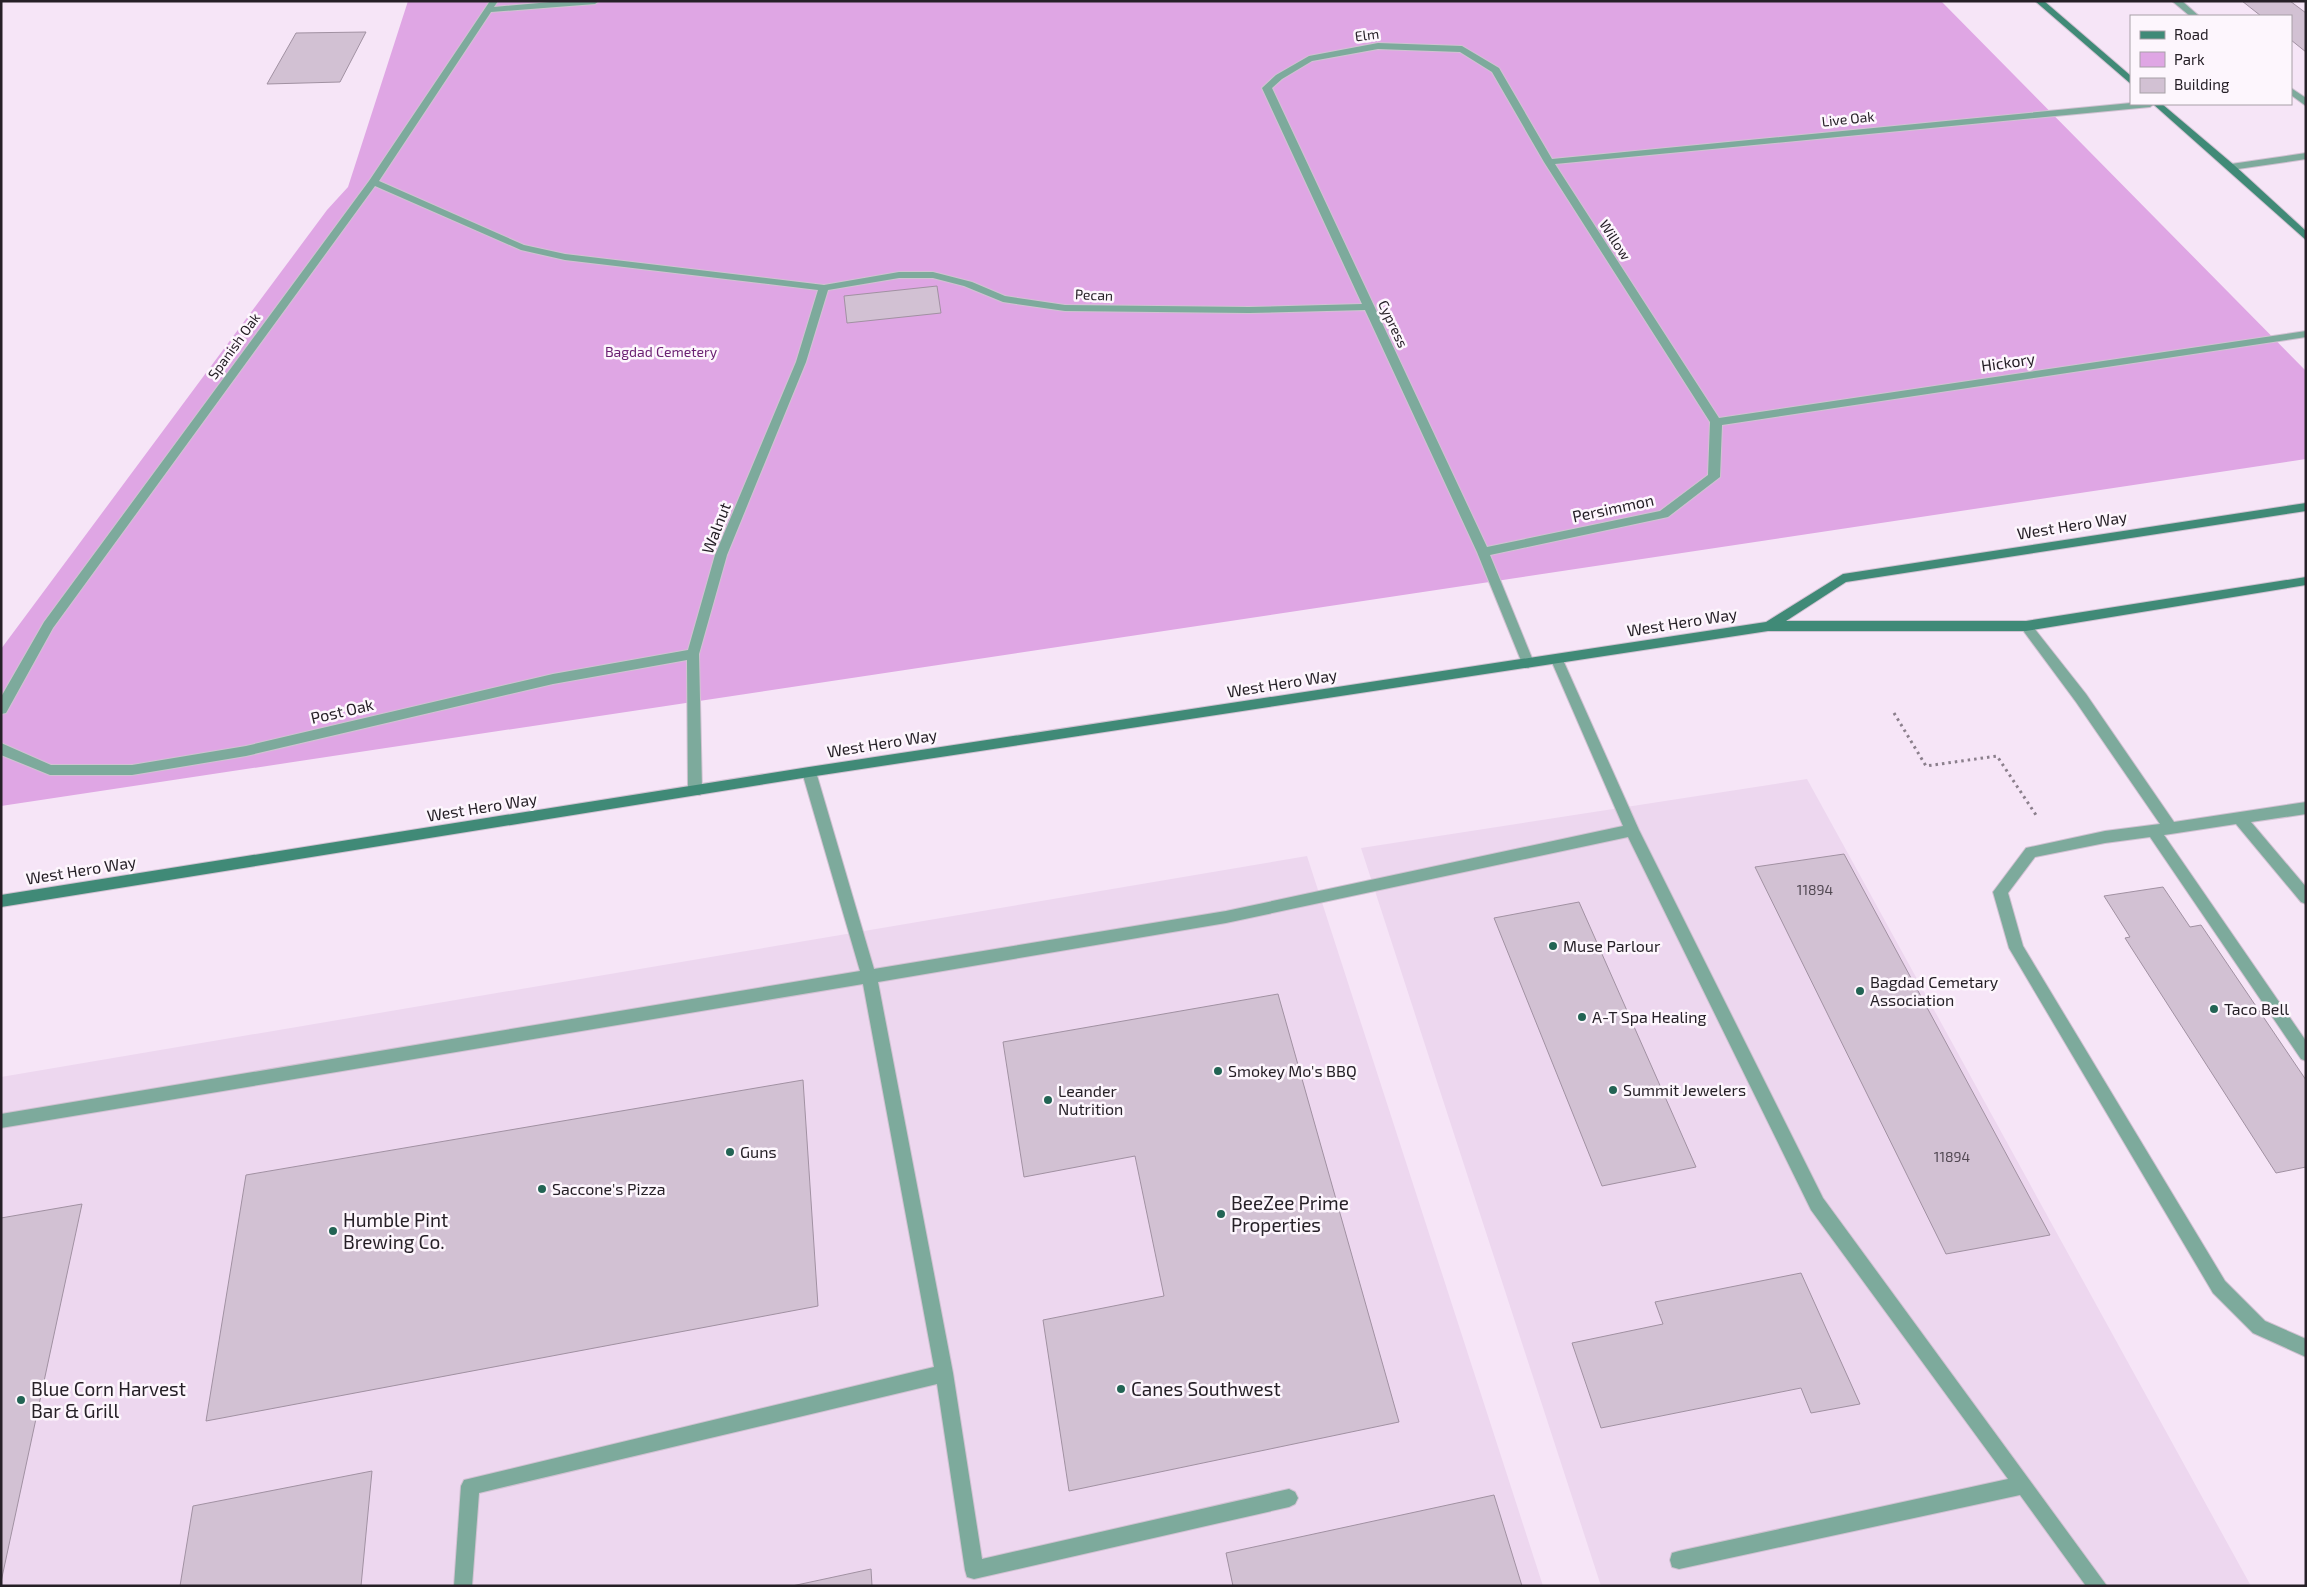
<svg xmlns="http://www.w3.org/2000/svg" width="2307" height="1587" font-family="'Exo 2',sans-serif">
<rect width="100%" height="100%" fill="#f6e5f7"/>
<path fill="#edd7ef" d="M1807 779 2251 1586H1601L1361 848Z
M1307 856 1543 1586H1V1077Z"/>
<path fill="#dfa6e4" d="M408 1H1941L2306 371V459L1 806V649L327 210 348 187Z"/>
<path fill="#d2c1d3" stroke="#a191a2" d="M2242 1H2290L2306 13V52L2291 40V16H2261Z
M366 32 340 82 267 84 296 33Z
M937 286 941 313 847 323 844 296Z
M1844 854 2050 1235 1946 1254 1755 867Z
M2163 887 2190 927 2201 925 2306 1080V1167L2276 1173 2125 938 2130 937 2104 896Z
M1579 902 1696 1167 1602 1186 1494 918Z
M1278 994 1399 1422 1069 1491 1043 1320 1164 1296 1135 1156 1024 1177 1003 1042Z
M803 1080 818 1306 206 1421 246 1175Z
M82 1204 1 1582V1218Z
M1801 1273 1860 1404 1811 1413 1801 1388 1601 1428 1572 1343 1663 1324 1655 1302Z
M372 1471 361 1586H180L193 1506Z
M1494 1495 1522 1586H1233L1226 1553Z
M871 1569 872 1586H792Z"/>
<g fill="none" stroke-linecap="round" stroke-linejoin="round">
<defs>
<path id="service" d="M490 1H498L494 7 562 1H599L595 4 491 12 379 181 524 245 565 254 824 285 899 272H933L972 282 1005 296 1065 305 1249 307 1362 304 1262 88 1276 75 1309 56 1378 43 1462 46 1499 68 1552 159 2131 103 2154 104 2150 107 1555 164 1719 418 2306 331V337L1722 425 1720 477 1668 517 1490 555 1534 663 1528 668 1522 663 1477 552 1365 310 1249 313 1065 311 1003 302 964 286 933 278H899L828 290 806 362 727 555 699 654 702 791 700 795H690L688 791 687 660 553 684 246 756 132 775H50L1 755V743L51 765H132L246 746 553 674 688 650 715 555 796 362 818 290 565 260 521 250 375 186 53 628 6 713 1 714V697L44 622 369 181ZM1378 49 1460 52 1492 72 1544 162 1710 422 1708 475 1660 511 1487 547 1272 88 1282 79 1312 61Z
M2172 1H2182L2199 16H2190Z
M2291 88 2306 98V106L2291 95Z
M2306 153V159L2231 170 2226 167 2231 164Z
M2026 621 2030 623 2086 694 2174 822 2306 802V814L2251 822 2306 887V904L2301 902 2236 824 2164 835 2306 1041V1061L2301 1059 2150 837 2105 843 2035 857 2008 893 2023 946 2225 1281 2265 1321 2306 1339V1357L2253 1333 2213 1293 2009 948 1993 892 2026 848 2105 831 2160 824 2076 702 2022 629 2020 626 2022 623Z
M1557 655 1563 660 1639 830 1823 1198 2107 1586H2086L2020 1495 1679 1569 1672 1567 1670 1560 1672 1553 1679 1551 2008 1479 1811 1210 1628 837 1226 923 878 982 953 1373 982 1559 1289 1489 1295 1492 1298 1498 1295 1504 1289 1507 974 1579 967 1577 965 1570 937 1384 479 1493 472 1586H454L461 1486 464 1480 934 1367 863 984 1 1128V1114L860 971 802 772 804 768H814L816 772 874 969 1226 911 1623 826 1551 660Z"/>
<path id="secondary" d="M2035 1H2044L2131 76V84Z
M2153 104H2162L2234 165 2306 231V240Z
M2306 503V511L1846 582 1786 621H2026L2306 577V585L2026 631H1768L809 777 1 907V895L809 767 1766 622 1843 574Z"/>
</defs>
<use href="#service" stroke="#d1c2d2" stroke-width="2"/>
<use href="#secondary" stroke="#d1c2d2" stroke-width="2"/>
<path stroke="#8b7f8c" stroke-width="3" stroke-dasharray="2.5 4" stroke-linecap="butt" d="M1894 713 1926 766 1997 756 2036 815"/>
<use href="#service" fill="#7daa9c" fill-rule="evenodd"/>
<use href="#secondary" fill="#408a77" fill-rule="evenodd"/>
</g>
<g fill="#226454" stroke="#fdf6fd" stroke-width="2">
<circle cx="1553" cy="946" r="5"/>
<circle cx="1860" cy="991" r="5"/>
<circle cx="2214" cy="1009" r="5"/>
<circle cx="1582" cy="1017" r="5"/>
<circle cx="1218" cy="1071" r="5"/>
<circle cx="1613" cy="1090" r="5"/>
<circle cx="1048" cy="1100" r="5"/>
<circle cx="730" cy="1152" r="5"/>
<circle cx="542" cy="1189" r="5"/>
<circle cx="1221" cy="1214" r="5"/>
<circle cx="333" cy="1231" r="5"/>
<circle cx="1121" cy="1389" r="5"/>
<circle cx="21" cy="1400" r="5"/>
</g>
<g text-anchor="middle" stroke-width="5" stroke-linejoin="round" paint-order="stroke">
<g font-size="14" fill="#262027" stroke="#fdf6fd">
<text transform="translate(1367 35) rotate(-7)" y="5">Elm</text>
<text transform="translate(1848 119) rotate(-6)" y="5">Live Oak</text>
<text transform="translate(1615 240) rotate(57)" y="5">Willow</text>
<text transform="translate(1094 295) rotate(2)" y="5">Pecan</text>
<text transform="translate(1393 324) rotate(65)" y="5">Cypress</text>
<text transform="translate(234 346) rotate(-54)" y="5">Spanish Oak</text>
</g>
<g font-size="14" fill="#6b2072" stroke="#fdf6fd">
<text x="661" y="357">Bagdad Cemetery</text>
</g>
<g font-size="14" fill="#514852">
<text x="1815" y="895">11894</text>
<text x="1952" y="1162">11894</text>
</g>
<g font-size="16" fill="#262027" stroke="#fdf6fd">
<text transform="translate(2008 362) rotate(-8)" y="6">Hickory</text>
<text transform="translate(1613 508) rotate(-12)" y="6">Persimmon</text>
<text transform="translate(2072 525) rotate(-9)" y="6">West Hero Way</text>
<text transform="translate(716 528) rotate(-69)" y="6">Walnut</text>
<text transform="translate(1682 622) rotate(-9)" y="6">West Hero Way</text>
<text transform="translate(1282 683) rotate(-9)" y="6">West Hero Way</text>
<text transform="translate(342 711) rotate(-13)" y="6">Post Oak</text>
<text transform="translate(882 743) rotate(-9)" y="6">West Hero Way</text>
<text transform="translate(482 807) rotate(-9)" y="6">West Hero Way</text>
<text transform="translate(81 870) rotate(-9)" y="6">West Hero Way</text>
</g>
<g font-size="16" fill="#262027" stroke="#fdf6fd" text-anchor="start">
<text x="1563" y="952">Muse Parlour</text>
<text x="1870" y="988">Bagdad Cemetary<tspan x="1870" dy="18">Association</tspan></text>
<text x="2224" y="1015">Taco Bell</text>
<text x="1592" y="1023">A-T Spa Healing</text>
<text x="1228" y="1077">Smokey Mo's BBQ</text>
<text x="1623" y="1096">Summit Jewelers</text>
<text x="1058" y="1097">Leander<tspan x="1058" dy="18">Nutrition</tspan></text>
<text x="740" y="1158">Guns</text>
<text x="552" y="1195">Saccone's Pizza</text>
</g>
<g font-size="19" fill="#262027" stroke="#fdf6fd" text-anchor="start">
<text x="1231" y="1210">BeeZee Prime<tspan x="1231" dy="22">Properties</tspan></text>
<text x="343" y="1227">Humble Pint<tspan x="343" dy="22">Brewing Co.</tspan></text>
<text x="31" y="1396">Blue Corn Harvest<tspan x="31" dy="22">Bar &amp; Grill</tspan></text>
<text x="1131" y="1396">Canes Southwest</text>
</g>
</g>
<rect width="2307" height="1587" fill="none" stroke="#262027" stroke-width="5"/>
<rect x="2130" y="15" width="162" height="90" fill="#fdf6fd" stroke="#a7a0a7"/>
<rect x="2140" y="31" width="25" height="8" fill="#408a77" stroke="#a7a0a7"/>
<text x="2174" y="40" font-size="15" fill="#262027">Road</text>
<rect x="2140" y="52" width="25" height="15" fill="#dfa6e4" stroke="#a7a0a7"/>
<text x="2174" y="65" font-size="15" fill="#262027">Park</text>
<rect x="2140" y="78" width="25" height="15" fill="#d2c1d3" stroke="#a7a0a7"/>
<text x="2174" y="90" font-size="15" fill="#262027">Building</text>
</svg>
